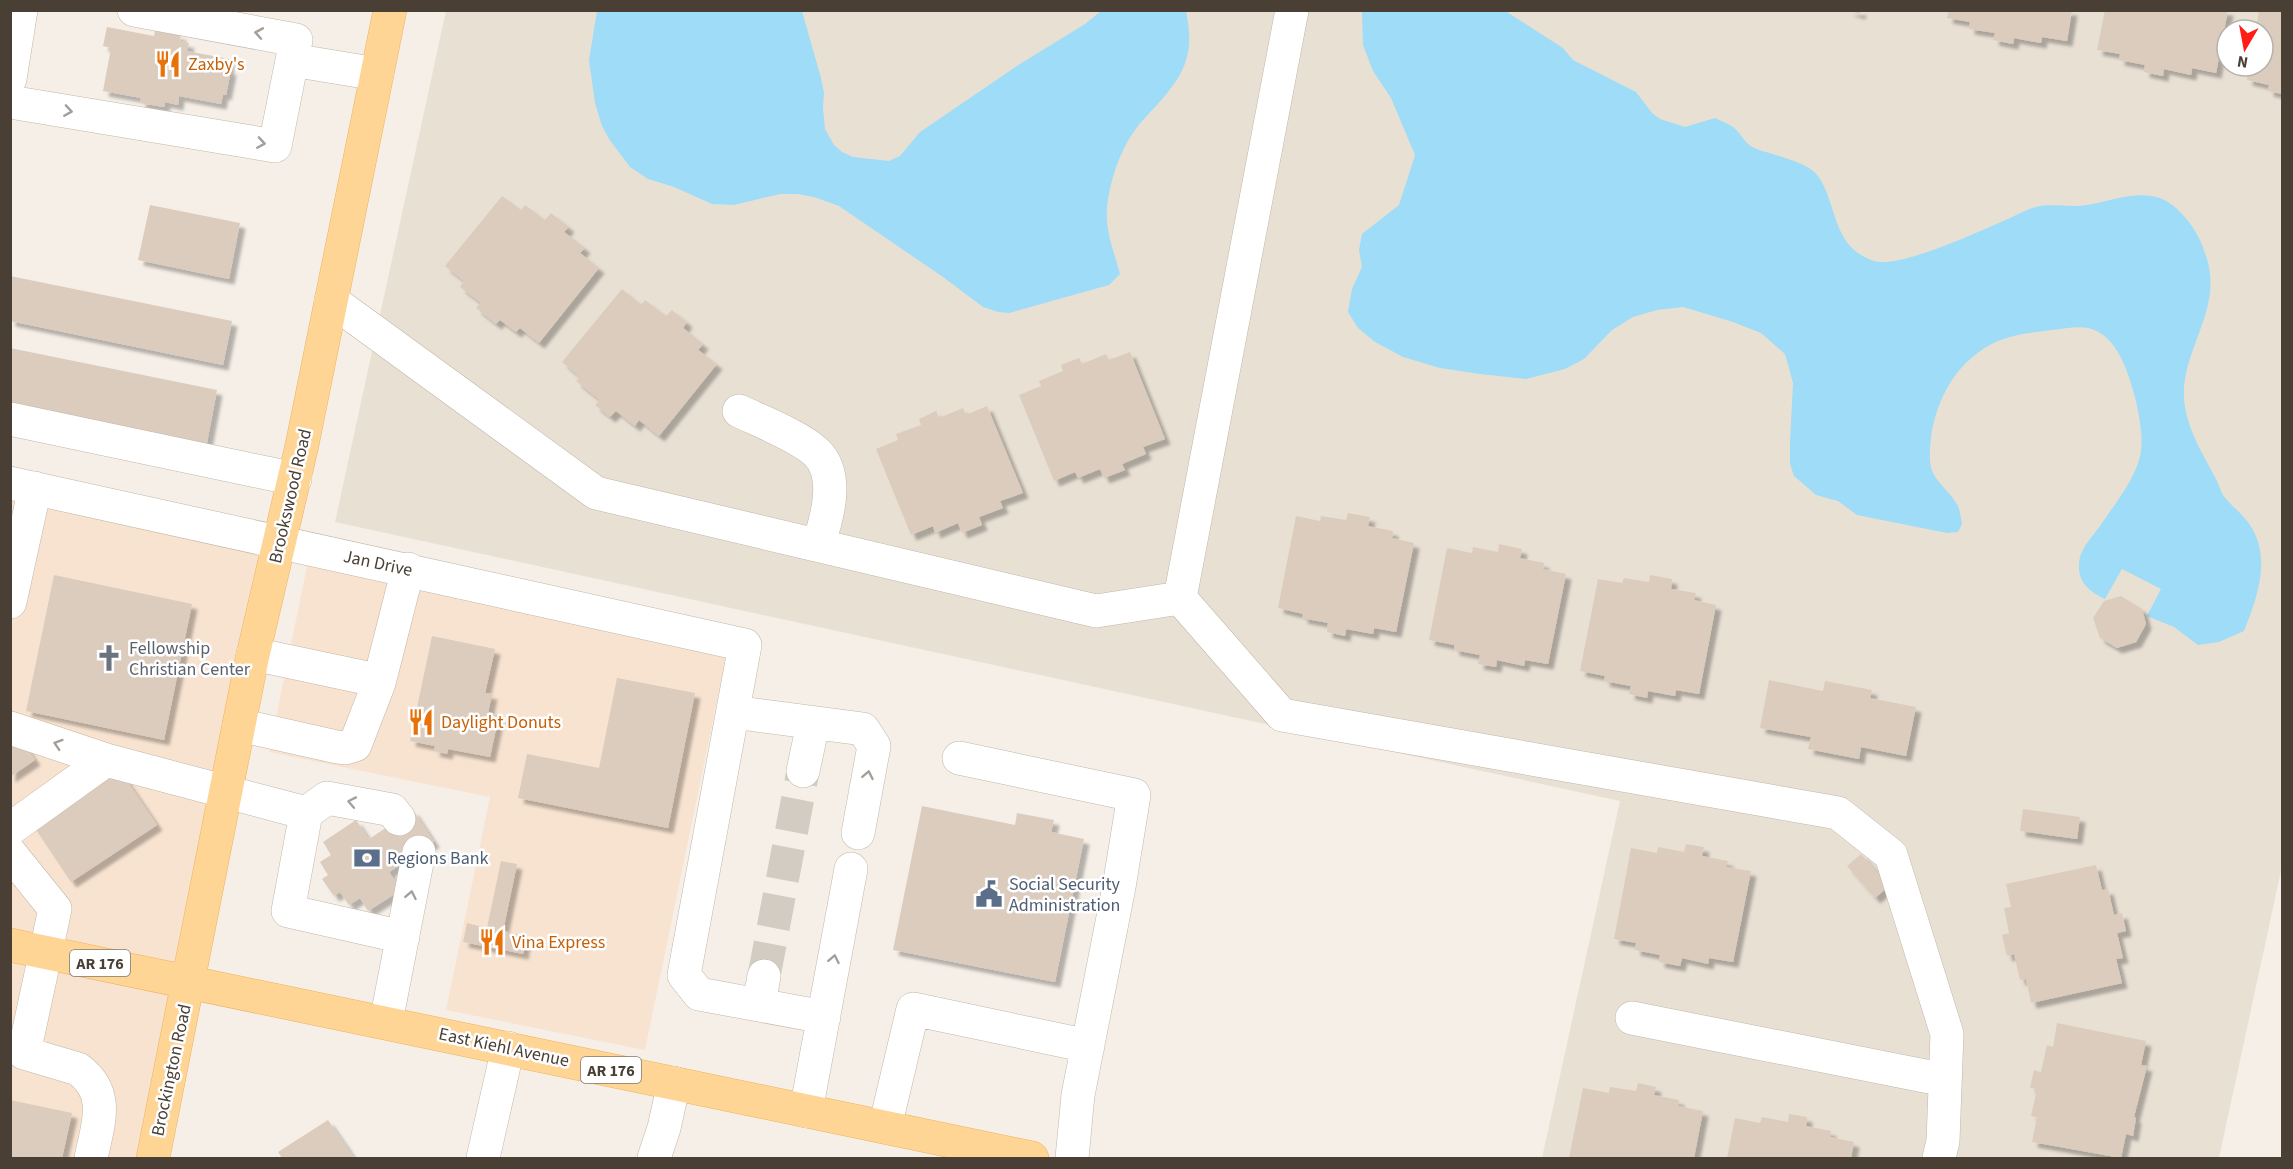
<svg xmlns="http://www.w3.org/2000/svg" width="2293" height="1169" font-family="'Source Sans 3',sans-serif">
<defs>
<filter id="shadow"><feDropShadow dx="5.5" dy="5.5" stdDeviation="1.5" flood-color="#0004"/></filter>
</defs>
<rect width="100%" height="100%" fill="#f5efe7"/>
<path fill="#e9e0d4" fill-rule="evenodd" d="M446 11H2282V866L2219 1158H1542L1620 801 335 522ZM2227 30H2263V66H2227Z"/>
<path fill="#f8e3d0" d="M10 473 284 528 154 1158H11Z
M312 542 732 628 645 1050 446 1010 490 797 269 752Z"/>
<path fill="#9edcf7" d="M1504 10 1563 48 1573 60 1636 92 1652 113 1660 119 1685 127 1715 118C1721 121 1727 123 1733 127 1741 133 1745 144 1754 148 1771 155 1808 161 1818 176 1838 204 1831 247 1874 261 1900 269 1982 230 2008 219 2017 215 2027 209 2036 207 2052 203 2070 208 2087 205 2118 200 2151 184 2177 209 2192 223 2200 237 2206 256 2226 313 2173 356 2186 412 2191 436 2204 456 2215 477 2218 482 2220 490 2223 495 2231 506 2243 514 2250 525 2272 558 2257 598 2244 631L2219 642 2198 645 2174 627 2147 616 2161 589 2122 569 2105 599C2092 593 2078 583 2079 566 2079 548 2093 537 2102 523 2115 504 2133 481 2139 460 2145 441 2139 415 2135 397 2128 372 2117 334 2088 328 2077 326 2063 329 2052 330 2034 332 2015 334 1998 341 1959 358 1937 396 1931 437 1930 449 1928 462 1933 473 1939 485 1952 494 1958 506 1960 511 1961 518 1962 524L1958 532 1947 533 1857 515 1838 501 1816 495 1794 476 1790 464V443L1793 383 1785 354 1761 333 1733 322 1683 307 1657 310 1633 317 1612 330 1584 359 1565 369 1526 379 1480 374 1440 368 1403 357 1375 342 1358 328 1348 312 1352 289 1362 267 1359 250 1362 234 1399 205 1415 155 1391 98 1373 71 1363 45 1362 11Z
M597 11H802L821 78 824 93 823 108 825 129 834 145 842 152 853 157 889 161 900 156 920 132 1020 64 1085 24 1101 11H1186C1195 54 1185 74 1156 106 1149 114 1141 121 1135 130 1119 152 1110 181 1107 207 1105 232 1114 251 1120 274L1109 285 1009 313 998 312 983 307 943 277 839 206 814 197 797 194H780L734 205 712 204 674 187 648 179 630 167 609 139 602 126 595 103 589 60Z"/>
<path fill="#dbccbe" filter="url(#shadow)" d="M1847 10H1861L1860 14Z
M1949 10H2072L2067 41 2042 37 2041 43 2014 38 2013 44 1993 40 1995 33 1969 29 1970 22 1947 18Z
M2105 10H2228L2216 73 2192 68 2191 75 2164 69 2163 76 2144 72 2145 65 2119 60 2120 54 2097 50Z
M2259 10H2282V94L2268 91 2269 85 2247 80 2249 66H2263V30H2256Z
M107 27 154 36 155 31 181 35 180 41 189 43 187 51 229 59 228 69 231 70 226 95 223 94 221 104 179 96 178 105 165 102 164 107 140 103 141 98 103 91 111 48 103 46Z
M502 196 521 210 525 205 545 220 551 213 569 227 564 232 585 248 580 253 599 268 539 343 520 328 516 332 500 320 496 324 476 308 481 303 460 287 464 281 445 266Z
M150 205 240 223 229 279 138 260Z
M10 276 232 321 223 365 10 321Z
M622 289 641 305 645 300 666 316 672 310 687 322 683 328 703 344 698 350 717 364 659 436 639 420 635 426 616 411 610 417 595 405 600 400 576 381 580 377 562 362Z
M10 348 217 390 206 448 10 409Z
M1130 352 1165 439 1143 447 1146 454 1122 464 1125 470 1104 478 1100 469 1078 478 1075 472 1054 481 1019 395 1041 386 1039 381 1063 371 1061 365 1079 358 1082 364 1106 354 1109 360Z
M987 406 1023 493 1000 501 1003 508 979 517 982 525 962 533 958 523 935 533 933 526 911 535 876 449 898 440 896 434 921 425 919 419 936 411 939 418 963 408 966 415Z
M1348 513 1370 517 1368 526 1393 531 1392 538 1414 543 1396 632 1374 628 1373 634 1346 629 1345 636 1327 632 1328 623 1302 618 1303 614 1278 608 1296 516 1320 521 1321 516 1346 520Z
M1499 544 1522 549 1520 558 1544 563 1543 569 1566 574 1548 664 1525 660 1524 666 1497 660 1496 667 1478 664 1480 655 1454 650V645L1429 640 1447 548 1472 553 1473 547 1498 552Z
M54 575 192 604 164 740 26 711Z
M1650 575 1672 579 1671 589 1696 593 1694 600 1716 605 1699 694 1676 690 1675 696 1648 691 1647 698 1629 694 1631 686 1604 681 1605 676 1580 671 1598 579 1622 583 1624 578 1649 582Z
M2121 596 2142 609 2146 624 2136 642 2117 648 2100 638 2093 618 2104 601Z
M432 636 495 649 485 693 492 694 488 713 499 715 490 757 448 749 447 754 434 751 435 746 410 741Z
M617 678 695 693 668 828 518 798 527 754 599 768Z
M1769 680 1823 691 1825 681 1872 690 1870 698 1916 707 1906 756 1861 747 1859 759 1808 749 1811 737 1760 728Z
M10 741 24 744 35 760 10 777Z
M116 765 157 825 71 882 31 822Z
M922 806 1015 825 1017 813 1054 820 1051 832 1084 839 1055 982 893 950Z
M2023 809 2080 817 2077 839 2020 831Z
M413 810 434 842 389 872 401 890 368 911 360 898 349 905 340 892 334 896 322 879 328 875 320 862 331 855 323 842 356 820 369 839Z
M1686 844 1704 847 1702 856 1728 861 1726 867 1751 871 1733 962 1709 958 1708 964 1682 958 1680 966 1659 962 1660 955 1635 950 1636 943 1614 939 1631 848 1657 853 1658 847 1684 852Z
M1861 854 1889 886 1875 898 1847 866Z
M501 861 517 864 503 931 526 936 523 954 463 942 467 923 487 928Z
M2096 865 2102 890 2108 889 2114 915 2122 913 2126 931 2117 933 2123 958 2116 959 2122 983 2031 1003 2026 979 2020 980 2014 954 2007 956 2002 935 2009 933 2004 908 2011 907 2006 884Z
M2057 1023 2146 1041 2141 1065 2147 1066 2134 1117 2136 1118 2133 1136 2126 1134 2121 1158 2032 1142 2037 1117 2031 1116 2037 1089 2030 1088 2034 1070 2041 1072 2047 1045 2053 1047Z
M1638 1083 1656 1087 1654 1095 1679 1100 1678 1106 1703 1111 1694 1158H1569L1583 1088 1609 1093 1610 1087 1636 1091Z
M10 1100 72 1113 62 1158H10Z
M1789 1114 1807 1117 1806 1126 1831 1131 1830 1137 1854 1142 1851 1158H1727L1735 1118 1760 1123 1762 1117 1788 1122Z
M328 1120 354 1158H282L278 1152Z"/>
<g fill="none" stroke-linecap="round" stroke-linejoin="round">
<path stroke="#d3ccc3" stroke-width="33" stroke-dasharray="33 16" stroke-linecap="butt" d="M764 976 803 771"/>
<defs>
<path id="minor" d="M292 60 377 74
M10 79 21 10
M10 102 275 146 296 40 134 10
M331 300 596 493 1096 611 1180 598 1282 715 1838 813 1891 855 1947 1034 1943 1141 1939 1158
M739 411C760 421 801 437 817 453 840 476 827 519 818 545
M10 419 295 479
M10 483 745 645 684 975 699 994 824 1017
M1180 598 1292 10
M10 602 35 488
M379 683 408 569
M733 712 863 729 874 746 858 833
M239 725 337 747 345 748 355 745 379 683 362 677 253 654
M10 728 106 760
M959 758 1134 795 1119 887 1078 1095 1072 1158
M803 771 813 724
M399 819 392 810 327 798 306 813 288 911 403 937
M10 829 106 760 306 813
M10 853 55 909 24 1053 78 1069C111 1093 98 1124 91 1158
M759 1005 764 976
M1632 1018 1945 1080
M386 1022 419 852
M806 1111 851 869
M885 1127 913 1009 1088 1046
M483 1158 508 1048
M654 1158 664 1128 674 1083"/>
<path id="major" d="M10 945 1032 1158
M153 1158 252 659 302 445 390 10"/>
</defs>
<use href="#minor" stroke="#c1b6a8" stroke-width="34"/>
<use href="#major" stroke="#eeb25b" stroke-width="34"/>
<use href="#minor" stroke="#fff" stroke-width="33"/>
<use href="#major" stroke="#ffd596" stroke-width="33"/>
</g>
<defs><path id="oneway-chevron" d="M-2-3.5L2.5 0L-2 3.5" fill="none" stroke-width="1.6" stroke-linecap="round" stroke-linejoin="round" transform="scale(1.5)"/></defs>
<g stroke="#a49f9a">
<use href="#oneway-chevron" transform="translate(259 33) rotate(-170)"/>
<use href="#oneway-chevron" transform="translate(68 111) rotate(9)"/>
<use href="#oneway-chevron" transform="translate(261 143) rotate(9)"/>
<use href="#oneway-chevron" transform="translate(58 744) rotate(-162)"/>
<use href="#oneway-chevron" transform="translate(868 775) rotate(-79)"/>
<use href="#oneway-chevron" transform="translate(352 802) rotate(-169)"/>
<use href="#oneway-chevron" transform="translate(411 895) rotate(-79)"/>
<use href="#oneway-chevron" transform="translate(834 959) rotate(-79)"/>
</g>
<defs>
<symbol id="restaurant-bare" viewBox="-9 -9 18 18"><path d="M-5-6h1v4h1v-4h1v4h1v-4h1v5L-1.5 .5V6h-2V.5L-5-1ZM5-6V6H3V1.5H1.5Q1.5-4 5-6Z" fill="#e8710a" stroke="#fff" stroke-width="2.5" paint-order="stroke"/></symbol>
<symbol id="church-bare" viewBox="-9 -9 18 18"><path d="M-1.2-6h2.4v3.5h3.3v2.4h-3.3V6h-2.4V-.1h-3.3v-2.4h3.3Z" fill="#6b7280" stroke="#fff" stroke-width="2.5" paint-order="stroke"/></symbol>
<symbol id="bank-bare" viewBox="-9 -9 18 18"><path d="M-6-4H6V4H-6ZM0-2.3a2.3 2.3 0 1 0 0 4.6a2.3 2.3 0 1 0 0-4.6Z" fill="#5c6f8a" stroke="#fff" stroke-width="2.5" paint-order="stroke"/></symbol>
<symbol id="civic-bare" viewBox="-9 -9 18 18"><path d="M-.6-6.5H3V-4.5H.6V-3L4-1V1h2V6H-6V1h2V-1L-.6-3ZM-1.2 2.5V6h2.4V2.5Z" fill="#5c6f8a" stroke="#fff" stroke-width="2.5" paint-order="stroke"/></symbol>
</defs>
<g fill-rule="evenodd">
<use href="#restaurant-bare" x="149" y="45" width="38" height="38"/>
<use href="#church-bare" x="90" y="639" width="38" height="38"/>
<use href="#restaurant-bare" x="402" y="703" width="38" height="38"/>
<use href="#bank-bare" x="348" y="839" width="38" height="38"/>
<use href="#civic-bare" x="970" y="875" width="38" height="38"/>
<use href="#restaurant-bare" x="473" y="923" width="38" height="38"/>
</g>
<g text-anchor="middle" stroke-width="5" stroke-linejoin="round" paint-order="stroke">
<g fill="#fff" stroke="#807972" stroke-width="1.5">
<rect x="70" y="950" width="60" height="26" rx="4.5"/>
<rect x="581" y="1057" width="60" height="26" rx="4.5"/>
</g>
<g font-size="16" font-weight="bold" fill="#493f35">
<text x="100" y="969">AR 176</text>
<text x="611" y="1076">AR 176</text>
</g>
<g font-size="18" fill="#c56008" stroke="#fff" text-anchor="start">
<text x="188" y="70">Zaxby's</text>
<text x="441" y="728">Daylight Donuts</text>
<text x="512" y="948">Vina Express</text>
</g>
<g font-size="18" fill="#493f35" stroke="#fff">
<text transform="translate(290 496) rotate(-77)" y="6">Brookswood Road</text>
<text transform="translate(378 563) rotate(12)" y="6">Jan Drive</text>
<text transform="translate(504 1047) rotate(12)" y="6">East Kiehl Avenue</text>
<text transform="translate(171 1070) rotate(-78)" y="6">Brockington Road</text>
</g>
<g font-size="18" fill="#5b616d" stroke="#fff" text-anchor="start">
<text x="129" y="654">Fellowship<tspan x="129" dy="21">Christian Center</tspan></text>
</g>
<g font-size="18" fill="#4e5e75" stroke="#fff" text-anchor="start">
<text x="387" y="864">Regions Bank</text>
<text x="1009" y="890">Social Security<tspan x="1009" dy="21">Administration</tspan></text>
</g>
</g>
<rect width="2293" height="1169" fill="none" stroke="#493f35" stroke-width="24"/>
<g transform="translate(2245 48) rotate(190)"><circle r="28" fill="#ffffff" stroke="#b6b2ae" stroke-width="1.5"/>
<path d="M0-4.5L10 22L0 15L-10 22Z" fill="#ff1d14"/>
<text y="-9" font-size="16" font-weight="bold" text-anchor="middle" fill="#493f35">N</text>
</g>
</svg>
